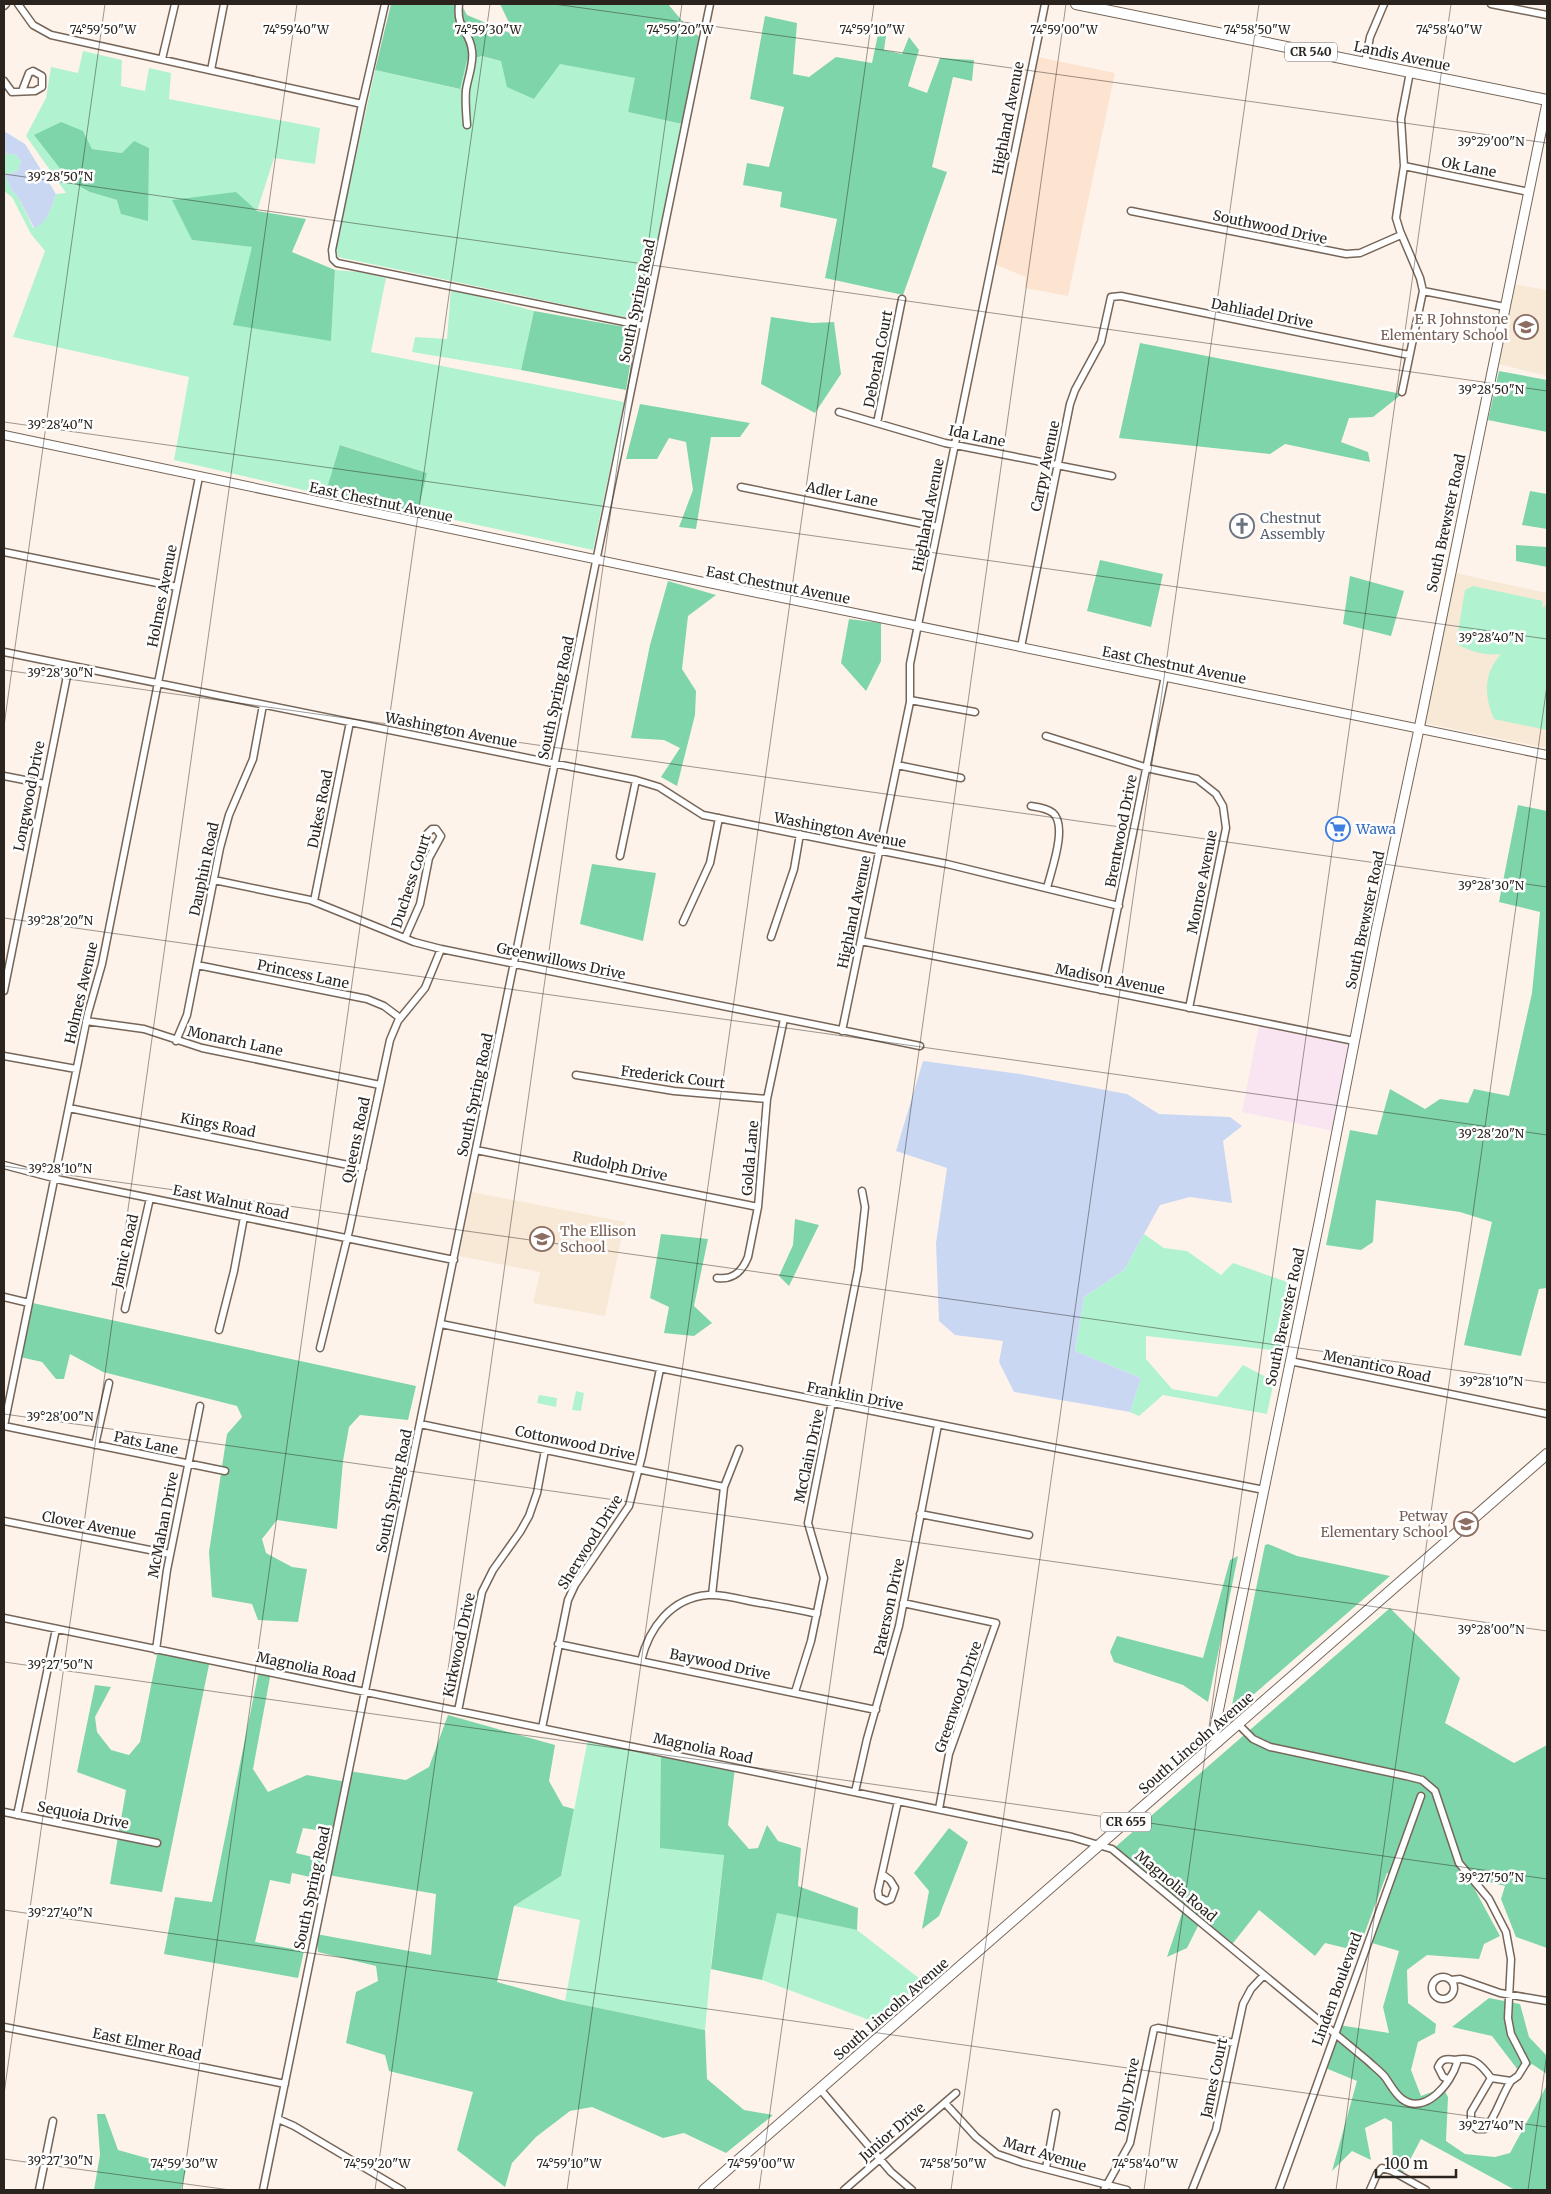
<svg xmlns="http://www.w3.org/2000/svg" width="1551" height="2194" font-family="Merriweather,serif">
<rect width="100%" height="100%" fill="#fef3ea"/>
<path fill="#f9e4f2" d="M1259 1025 1350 1045 1333 1131 1242 1112Z"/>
<path fill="#fce4d0" d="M1033 56 1115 73 1068 296 1025 288 1026 277 991 263Z"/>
<path fill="#f8e8d6" d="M1513 284 1547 290V376L1499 364Z
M1455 573 1547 593V748L1424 723Z
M472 1192 625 1222 605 1316 533 1303 540 1272 459 1256Z"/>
<path fill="#b1f3d1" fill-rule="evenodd" d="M83 51 122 60 121 86 145 91 149 68 171 73 169 99 320 128 315 164 274 158 257 211 236 193 192 240 252 247 331 341 335 270 359 272 386 278 371 352 624 402 593 550 418 512 427 473 341 445 325 495 174 460 189 377 13 337 45 251 31 234 12 197 4 191V153L16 155 21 161 18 171 5 175 11 189 18 197 33 228 49 213 56 194 66 193 26 136 46 98 51 67 78 73ZM83 131 92 149 122 153 117 200 90 192Z
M482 56 501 61 534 99 560 63 636 78 628 112 682 124 642 321 338 257 336 246 375 70 459 89 467 60Z
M451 289 534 311 521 370 412 352 415 337 447 339Z
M1473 586 1543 601 1542 608 1547 604V730L1494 719C1484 696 1483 674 1501 654 1484 656 1471 651 1456 644L1465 590Z
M1144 1234 1164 1248 1187 1251 1221 1275 1233 1263 1293 1284 1280 1351 1146 1336V1359L1172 1389 1217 1397 1243 1365 1274 1381 1267 1414 1163 1395 1139 1416 1130 1412 1141 1378 1075 1351 1084 1297 1124 1270Z
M576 1391 584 1393 581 1411 572 1410Z
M539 1395 557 1398 556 1407 537 1403Z
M588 1739 661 1754 724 1855 712 1955 705 2030 565 2001 580 1920 514 1906 561 1876Z
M776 1912 857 1930 924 1982 872 2021 762 1980Z"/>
<path fill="#7ed5aa" d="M391 4H461L467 15 515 35 500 4H668L688 28 701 38 682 124 628 112 635 78 560 64 534 99 507 87 501 61 482 56 467 60 460 89 375 70Z
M765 16 797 23 793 74 809 77 836 57 872 63 878 34 886 36 884 50 902 54 909 37 919 50 908 86 927 93 940 58 974 60 972 81 953 77 932 167 947 172 903 295 825 278 837 219 780 207 782 192 743 185 747 163 769 167 784 107 750 99Z
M61 122 83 131 92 149 122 153 134 141 149 148 148 221 121 214 117 200 90 192 70 181 34 135Z
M236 192 257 211 306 219 292 252 335 270 331 341 233 325 252 247 192 240 172 200Z
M534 311 636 329 626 390 521 370Z
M771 317 812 323 834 322 841 374 815 413 761 384Z
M1140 343 1402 394 1373 417 1349 418 1341 442 1368 452 1370 462 1285 444 1270 454 1119 438Z
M1499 371 1547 380V432L1488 420Z
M640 404 750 423 740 437H711L696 529 679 527 693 490 686 442 669 438 657 459H626Z
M340 445 427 473 418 512 325 495Z
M1530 491 1547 494V529L1522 525Z
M1516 545 1547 547V567L1516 561Z
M1100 560 1163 574 1151 627 1087 611Z
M1350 576 1404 591 1391 636 1343 624Z
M668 581 716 595 688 616 682 669 696 691 695 715 677 786 661 777 680 748 664 740 631 738 650 645Z
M849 619 881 623V661L866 691 841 663Z
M1518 805 1547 811V1288L1539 1289 1521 1356 1464 1345 1492 1222 1460 1212 1376 1200 1373 1242 1361 1250 1326 1245 1350 1130 1377 1135 1390 1089 1425 1109 1440 1099 1468 1103 1474 1089 1509 1096 1532 993 1540 912 1499 902Z
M592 864 656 873 643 941 580 924Z
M795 1219 819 1225 789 1286 779 1276 793 1245Z
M661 1234 708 1239 694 1306 712 1323 694 1336 664 1333 669 1307 650 1298Z
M28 1302 416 1386 408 1420 360 1415 349 1427 343 1461 337 1529 277 1520 262 1539 266 1553 292 1567 307 1569 298 1622 258 1620 252 1604 212 1597 209 1552 227 1434 242 1417 237 1406 103 1372 70 1354 64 1379H56L42 1362 16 1356Z
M1268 1544 1297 1556 1390 1576 1230 1715 1265 1545Z
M1238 1556 1208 1702 1183 1685 1114 1662 1110 1652 1117 1636 1203 1658 1230 1560Z
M1390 1608 1460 1678 1445 1723 1514 1763 1547 1745V1948L1516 1937 1501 1899 1505 1886 1468 1877 1500 1936 1484 1944 1479 1959 1427 1955 1407 1970 1408 2003 1436 2024 1435 2033 1418 2042 1411 2070 1421 2096 1443 2088 1448 2097 1446 2141 1465 2154 1495 2157 1510 2153 1547 2085V2190H1515L1421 2139 1402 2175 1393 2171 1392 2122 1385 2118 1365 2128 1371 2160 1352 2151 1332 2171 1357 2081 1323 2067 1339 2025 1389 2033 1383 2007 1399 1951 1372 1943 1395 1876 1387 1873 1358 1951 1325 1943 1315 1956 1259 1910 1230 1947 1200 1922 1187 1948 1167 1957 1182 1913 1113 1849Z
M158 1650 210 1660 162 1892 110 1884 126 1790 77 1772 95 1685 111 1687 95 1717 97 1732 111 1750 129 1755 140 1742Z
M259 1670 271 1672 253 1769 268 1792 307 1775 347 1782 349 1771 406 1780 429 1767 448 1715 555 1745 549 1781 563 1806 574 1809 561 1876 514 1906 497 1982 565 2001 705 2030 707 2079 744 2110 773 2115 726 2153 684 2133 663 2138 592 2107 570 2111 536 2137 512 2163 505 2187 457 2150 473 2092 389 2071 385 2055 346 2043 356 1992 378 1981 376 1966 318 1952 316 1934 431 1955 436 1894 328 1875 336 1833 303 1828 296 1853 321 1859 323 1870 315 1878 292 1873 290 1884 270 1880 255 1942 304 1951 298 1978 164 1954 175 1897 212 1902Z
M661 1754 735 1768 728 1825 749 1849 758 1848 767 1825 778 1841 801 1848 798 1886 858 1908 857 1930 777 1913 762 1980 711 1969 724 1855 660 1848Z
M949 1828 968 1842 939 1916 922 1929 929 1891 914 1873Z
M1489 1998 1520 2004 1529 2037 1547 2056V2074L1532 2064 1521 2074 1492 2036 1452 2027Z
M97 2114H105L118 2150 186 2169 181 2190H94L100 2155Z"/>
<path fill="#c9d7f3" d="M4 131 25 144 56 194C51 207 48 223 34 228L18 197 11 189 5 175 18 171 21 161 16 155 4 153Z
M923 1061 1020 1074 1127 1094 1159 1114 1230 1117 1242 1126 1223 1141 1232 1203 1190 1197 1160 1205 1124 1270 1084 1297 1075 1351 1141 1378 1130 1412 1014 1392 999 1362 1003 1341 955 1335 939 1321 936 1243 947 1168 896 1151Z"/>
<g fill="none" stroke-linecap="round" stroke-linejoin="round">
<defs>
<path id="minor" d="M18 4 33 25 51 35 362 104
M385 4 362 104 332 250 333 259 337 263 644 326
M459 4C456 30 470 30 472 51 474 63 468 77 466 90 465 101 466 113 467 125
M1491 4 1547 15
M4 6 6 4
M162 59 175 4
M1365 63 1370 37 1384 4
M211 70 224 4
M4 81 12 92 35 91 42 87V76L33 71 29 73 22 91
M1404 166 1529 192
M1131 211 1346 254 1360 253 1401 235
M1423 291 1505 307
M1402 392 1423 291 1420 278 1400 231 1396 218 1404 166 1401 119 1410 72
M839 412 945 443 1112 476
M877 423 902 299
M741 487 938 527
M4 552 177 587
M1021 647 1070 404 1075 390 1101 342 1111 297 1121 296 1409 355
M4 652 636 780 659 787 703 815 947 864 1119 906
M910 700 975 712
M1046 736 1151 769 1197 779 1216 794 1223 806 1226 828 1189 1008
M897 765 961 778
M4 776 45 784
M1031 806C1038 807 1047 808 1053 813 1068 826 1051 871 1047 888
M620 856 636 780
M214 880 310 900 414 942 441 949 920 1046
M314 901 350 722
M683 922 710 863 719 818
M771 937 794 869 800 834
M405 938 420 904 429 858 441 836 436 829H432L427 834 426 839 431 847
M861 941 1354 1041
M197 965 367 999 384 1006 400 1018
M1101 990 1165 676
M4 991 69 666
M86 1021 144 1029 202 1048 380 1085
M842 1031 910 702V664L1045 4
M176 1041 187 1015 220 848 229 815 253 759 263 705
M4 1056 76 1069
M576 1075 674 1091 767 1099
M69 1108 363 1168
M476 1150 758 1207
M4 1165 61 1180 454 1260
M717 1278C733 1280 742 1272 748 1257L758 1207 767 1099 784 1019
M4 1297 29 1303
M125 1309 150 1198
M441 1324 1264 1490
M219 1330 234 1271 244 1217
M320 1348 349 1231 390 1040 398 1021 425 988 441 949
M1290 1361 1547 1414
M420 1424 724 1487
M4 1426 88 1013 102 964 199 477
M4 1426 225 1471
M95 1445 109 1383
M920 1514 1029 1535
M4 1521 170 1554
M712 1595 724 1487 739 1449
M903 1603 996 1623 949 1754 939 1809
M4 1618 1039 1830 1072 1837 1112 1849 1368 2061C1373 2066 1380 2071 1385 2077 1390 2084 1395 2094 1402 2099 1425 2116 1451 2083 1457 2063L1455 2060C1473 2056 1481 2064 1491 2078L1511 2081 1518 2076 1526 2063 1511 2034 1508 2018 1511 1959 1506 1932 1489 1899 1459 1863 1435 1791 1422 1780 1406 1776 1270 1747 1253 1739 1238 1724
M558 1644 876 1710
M156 1650 167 1570 200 1406
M641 1661C649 1628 671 1598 708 1595 721 1594 736 1598 749 1601 772 1605 795 1609 817 1614
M795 1692 811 1641 824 1578 808 1523 858 1270 865 1207 862 1191
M458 1711 482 1592 493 1570 520 1532 529 1516 537 1493 545 1450
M542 1728 568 1600 575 1585 629 1506 642 1456 660 1369
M855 1792 867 1739 899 1626 938 1425
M4 1812 157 1843
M17 1815 56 1629
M882 1874 890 1880 895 1888 891 1899 886 1901 879 1897 878 1891 898 1801
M1432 1988a11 11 0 1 1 22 0a11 11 0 1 1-22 0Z
M1451 1980 1460 1979 1500 1993 1547 2001
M4 2027 285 2084
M1491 2078 1471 2112V2124L1477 2129H1485C1496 2117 1501 2096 1511 2081
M1448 2079 1443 2077 1438 2067C1441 2059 1446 2058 1455 2060
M820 2089 891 2172 912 2190
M945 2103 976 2137 997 2154 1023 2163 1127 2190
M278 2119 294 2126 402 2190
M1046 2168 1056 2113
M39 2190 53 2121
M263 2190 710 4
M844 2190 956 2093
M1104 2190 1130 2143 1154 2029 1158 2028 1234 2043
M1192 2190 1216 2130 1243 2004 1251 1989 1264 1975
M1279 2190 1421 1796
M1370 2190 1377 2174 1382 2168 1392 2171 1426 2190"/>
<path id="tertiary" d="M4 435 694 580 1547 755"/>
<path id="secondary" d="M1218 1742 1215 1737V1727L1320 1218 1376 931 1419 729 1547 103"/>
<path id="primary" d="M1076 4 1547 100
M704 2190 1547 1454"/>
</defs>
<use href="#minor" stroke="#766659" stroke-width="9"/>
<use href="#tertiary" stroke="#766659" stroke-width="10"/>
<use href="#secondary" stroke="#766659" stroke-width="11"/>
<use href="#primary" stroke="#766659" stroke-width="12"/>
<use href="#minor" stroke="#fff" stroke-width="6"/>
<use href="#tertiary" stroke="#fff" stroke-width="8"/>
<use href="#secondary" stroke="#fff" stroke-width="9"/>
<use href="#primary" stroke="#fff" stroke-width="10"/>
</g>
<path fill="none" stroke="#2a231e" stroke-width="1" stroke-opacity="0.45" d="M554 4 1547 143M4 174 1547 391M4 422 1547 639M4 670 1547 887M4 726 105 4M4 918 1547 1135M4 1166 1547 1383M4 1414 1547 1631M4 1662 1547 1879M4 1910 1547 2127M4 2094 297 4M4 2159 230 2190M182 2190 490 4M375 2190 682 4M567 2190 874 4M759 2190 1066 4M951 2190 1259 4M1144 2190 1451 4M1336 2190 1547 685M1528 2190 1547 2053"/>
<defs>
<symbol id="school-ring" viewBox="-11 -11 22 22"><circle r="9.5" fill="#fff" stroke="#8d6e63" stroke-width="1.5"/><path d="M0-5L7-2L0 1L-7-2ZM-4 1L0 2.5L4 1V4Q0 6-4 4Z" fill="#8d6e63"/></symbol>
<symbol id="church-ring" viewBox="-11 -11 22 22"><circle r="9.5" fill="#fff" stroke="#6b7280" stroke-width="1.5"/><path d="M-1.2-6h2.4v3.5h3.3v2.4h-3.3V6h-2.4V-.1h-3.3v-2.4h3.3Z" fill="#6b7280"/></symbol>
<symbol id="supermarket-ring" viewBox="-11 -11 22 22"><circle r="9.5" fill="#fff" stroke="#3f7fe0" stroke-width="1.5"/><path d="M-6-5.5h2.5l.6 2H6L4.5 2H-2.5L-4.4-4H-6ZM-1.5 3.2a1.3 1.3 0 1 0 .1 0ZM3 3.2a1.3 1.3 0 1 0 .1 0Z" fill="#3f7fe0"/></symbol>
</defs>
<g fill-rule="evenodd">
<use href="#school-ring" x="1512" y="313" width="28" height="28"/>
<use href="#church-ring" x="1228" y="512" width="28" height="28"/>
<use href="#supermarket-ring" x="1324" y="815" width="28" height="28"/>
<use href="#school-ring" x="528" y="1225" width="28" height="28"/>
<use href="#school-ring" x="1452" y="1510" width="28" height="28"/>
</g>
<g text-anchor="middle" stroke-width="5" stroke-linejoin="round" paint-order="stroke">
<g fill="#fff" stroke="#6a6562" stroke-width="1">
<rect x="1285" y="42.5" width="52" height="19" rx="4"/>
<rect x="1101" y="1812.5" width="50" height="19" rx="4"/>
</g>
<g font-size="12" font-weight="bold" fill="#2a231e">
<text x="1311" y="56">CR 540</text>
<text x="1126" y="1826">CR 655</text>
</g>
<g font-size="14" fill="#2a231e" stroke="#fff">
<text transform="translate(1402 56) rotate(12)" y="5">Landis Avenue</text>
<text transform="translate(1008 118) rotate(-79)" y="5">Highland Avenue</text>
<text transform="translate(1469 167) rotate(11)" y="5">Ok Lane</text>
<text transform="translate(1270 227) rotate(12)" y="5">Southwood Drive</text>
<text transform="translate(637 301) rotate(-78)" y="5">South Spring Road</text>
<text transform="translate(1262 313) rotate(11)" y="5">Dahliadel Drive</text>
<text transform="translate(878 359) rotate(-79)" y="5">Deborah Court</text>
<text transform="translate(977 436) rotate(12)" y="5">Ida Lane</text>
<text transform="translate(1045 466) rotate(-78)" y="5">Carpy Avenue</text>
<text transform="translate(842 494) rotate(12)" y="5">Adler Lane</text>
<text transform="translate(381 502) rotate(12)" y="5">East Chestnut Avenue</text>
<text transform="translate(928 515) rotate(-79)" y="5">Highland Avenue</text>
<text transform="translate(1446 523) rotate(-78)" y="5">South Brewster Road</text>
<text transform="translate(778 585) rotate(11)" y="5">East Chestnut Avenue</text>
<text transform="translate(162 596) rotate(-79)" y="5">Holmes Avenue</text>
<text transform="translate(1174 665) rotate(11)" y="5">East Chestnut Avenue</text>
<text transform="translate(556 698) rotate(-78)" y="5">South Spring Road</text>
<text transform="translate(451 730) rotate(11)" y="5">Washington Avenue</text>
<text transform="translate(29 796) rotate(-79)" y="5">Longwood Drive</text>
<text transform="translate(320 809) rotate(-79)" y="5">Dukes Road</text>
<text transform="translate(840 830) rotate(11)" y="5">Washington Avenue</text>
<text transform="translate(1121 831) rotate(-79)" y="5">Brentwood Drive</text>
<text transform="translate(204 869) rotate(-78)" y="5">Dauphin Road</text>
<text transform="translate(411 881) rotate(-72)" y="5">Duchess Court</text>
<text transform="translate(1202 882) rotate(-79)" y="5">Monroe Avenue</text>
<text transform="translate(854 912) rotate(-78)" y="5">Highland Avenue</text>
<text transform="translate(1365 920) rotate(-78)" y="5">South Brewster Road</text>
<text transform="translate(561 961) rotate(12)" y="5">Greenwillows Drive</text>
<text transform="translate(303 974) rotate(12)" y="5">Princess Lane</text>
<text transform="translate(1110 979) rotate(11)" y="5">Madison Avenue</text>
<text transform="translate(81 993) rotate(-77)" y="5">Holmes Avenue</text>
<text transform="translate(235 1041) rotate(12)" y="5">Monarch Lane</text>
<text transform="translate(673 1077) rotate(7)" y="5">Frederick Court</text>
<text transform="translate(475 1095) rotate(-78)" y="5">South Spring Road</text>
<text transform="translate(218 1125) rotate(11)" y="5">Kings Road</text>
<text transform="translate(356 1140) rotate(-78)" y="5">Queens Road</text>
<text transform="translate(750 1158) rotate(-85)" y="5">Golda Lane</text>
<text transform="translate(620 1166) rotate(12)" y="5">Rudolph Drive</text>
<text transform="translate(231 1202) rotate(12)" y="5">East Walnut Road</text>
<text transform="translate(125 1251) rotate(-77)" y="5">Jamic Road</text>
<text transform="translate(1285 1317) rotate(-78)" y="5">South Brewster Road</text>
<text transform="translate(1377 1366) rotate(12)" y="5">Menantico Road</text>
<text transform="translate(855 1396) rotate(11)" y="5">Franklin Drive</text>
<text transform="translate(146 1443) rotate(12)" y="5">Pats Lane</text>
<text transform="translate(575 1443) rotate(12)" y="5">Cottonwood Drive</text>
<text transform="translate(809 1456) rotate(-78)" y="5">McClain Drive</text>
<text transform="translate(394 1491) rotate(-78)" y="5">South Spring Road</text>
<text transform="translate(89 1525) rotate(11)" y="5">Clover Avenue</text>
<text transform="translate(163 1525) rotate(-79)" y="5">McMahan Drive</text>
<text transform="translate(590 1542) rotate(-58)" y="5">Sherwood Drive</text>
<text transform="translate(889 1607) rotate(-78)" y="5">Paterson Drive</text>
<text transform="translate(459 1645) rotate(-78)" y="5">Kirkwood Drive</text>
<text transform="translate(720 1664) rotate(12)" y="5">Baywood Drive</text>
<text transform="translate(306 1667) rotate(12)" y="5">Magnolia Road</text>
<text transform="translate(958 1697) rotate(-71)" y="5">Greenwood Drive</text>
<text transform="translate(1196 1743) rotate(-41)" y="5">South Lincoln Avenue</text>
<text transform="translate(703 1748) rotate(12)" y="5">Magnolia Road</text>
<text transform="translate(83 1815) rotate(11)" y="5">Sequoia Drive</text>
<text transform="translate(1176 1886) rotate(40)" y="5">Magnolia Road</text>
<text transform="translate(312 1888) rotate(-78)" y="5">South Spring Road</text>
<text transform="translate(1337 1989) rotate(-70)" y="5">Linden Boulevard</text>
<text transform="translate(891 2009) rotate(-41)" y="5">South Lincoln Avenue</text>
<text transform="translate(147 2044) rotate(12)" y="5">East Elmer Road</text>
<text transform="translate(1214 2078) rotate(-78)" y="5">James Court</text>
<text transform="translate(1127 2095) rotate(-79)" y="5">Dolly Drive</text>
<text transform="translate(892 2132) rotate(-41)" y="5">Junior Drive</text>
<text transform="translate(1045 2154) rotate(17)" y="5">Mart Avenue</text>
</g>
<g font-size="14" fill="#785e54" stroke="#fff" text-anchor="end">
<text x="1508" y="324">E R Johnstone<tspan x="1508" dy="16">Elementary School</tspan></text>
<text x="560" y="1236" text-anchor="start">The Ellison<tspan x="560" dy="16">School</tspan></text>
<text x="1448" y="1521">Petway<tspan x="1448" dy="16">Elementary School</tspan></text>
</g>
<g font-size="14" fill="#5b616d" stroke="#fff" text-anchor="start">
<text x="1260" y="523">Chestnut<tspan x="1260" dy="16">Assembly</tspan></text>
</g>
<g font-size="14" fill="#366cbe" stroke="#fff" text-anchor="start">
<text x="1356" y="834">Wawa</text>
</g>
</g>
<g font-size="12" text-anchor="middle" fill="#2a231e" stroke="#fff" stroke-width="5" stroke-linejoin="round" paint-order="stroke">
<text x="103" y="34">74°59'50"W</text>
<text x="296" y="34">74°59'40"W</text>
<text x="488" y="34">74°59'30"W</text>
<text x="680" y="34">74°59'20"W</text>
<text x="872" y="34">74°59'10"W</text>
<text x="1064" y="34">74°59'00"W</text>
<text x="1257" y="34">74°58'50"W</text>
<text x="1449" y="34">74°58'40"W</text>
<text x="1491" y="146">39°29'00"N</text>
<text x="60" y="181">39°28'50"N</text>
<text x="1491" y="394">39°28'50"N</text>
<text x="60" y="429">39°28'40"N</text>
<text x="1491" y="642">39°28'40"N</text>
<text x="60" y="677">39°28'30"N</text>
<text x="1491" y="890">39°28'30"N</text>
<text x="60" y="925">39°28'20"N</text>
<text x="1491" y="1138">39°28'20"N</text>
<text x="60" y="1173">39°28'10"N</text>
<text x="1491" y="1386">39°28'10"N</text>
<text x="60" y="1421">39°28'00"N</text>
<text x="1491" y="1634">39°28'00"N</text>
<text x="60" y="1669">39°27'50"N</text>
<text x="1491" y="1882">39°27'50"N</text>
<text x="60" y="1917">39°27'40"N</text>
<text x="1491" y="2130">39°27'40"N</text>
<text x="60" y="2165">39°27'30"N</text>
<text x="184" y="2168">74°59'30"W</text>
<text x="377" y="2168">74°59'20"W</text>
<text x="569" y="2168">74°59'10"W</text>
<text x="761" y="2168">74°59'00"W</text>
<text x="953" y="2168">74°58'50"W</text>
<text x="1145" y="2168">74°58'40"W</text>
</g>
<rect width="1551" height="2194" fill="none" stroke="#2a231e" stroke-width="10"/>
<path d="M1376 2169v8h80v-8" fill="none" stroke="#2a231e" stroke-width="2.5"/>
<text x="1384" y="2169" font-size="15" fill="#2a231e" stroke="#ffffff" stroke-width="4" paint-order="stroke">100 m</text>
</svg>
